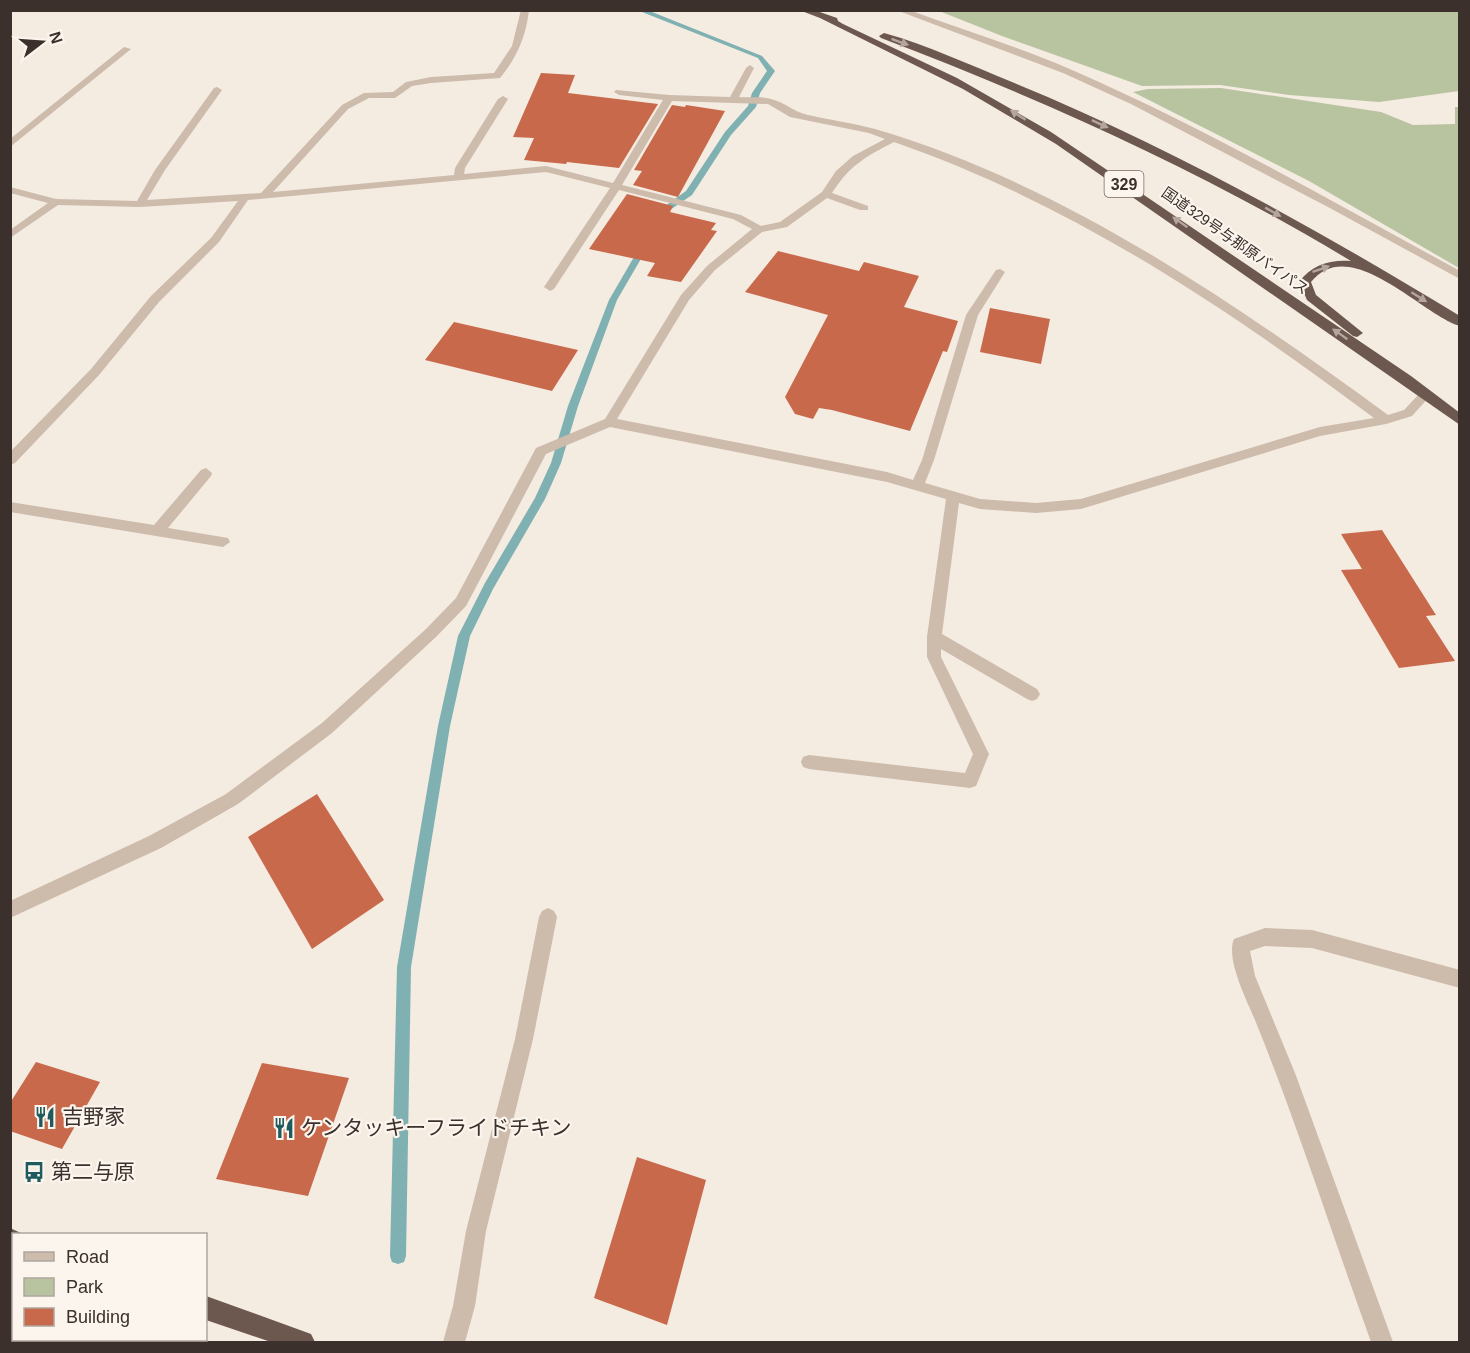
<svg xmlns="http://www.w3.org/2000/svg" width="1470" height="1353" font-family="Arial,'Noto Sans JP',sans-serif">
<rect width="100%" height="100%" fill="#f4ebe1"/>
<path fill="#b8c4a0" d="M939 11H1459V91L1379 102 1289 95 1220 85 1142 86 1002 36Z
M1221 88 1381 112 1413 125 1455 124V107H1459V268L1309 181 1133 92 1148 89Z"/>
<g fill="none" stroke-linecap="round" stroke-linejoin="round">
<path fill="#7fb0b2" fill-rule="evenodd" d="M637 10H647L762 56 775 71 760 93 756 107 731 135 692 195 667 212 664 219H661L657 217 661 209 686 191 725 132 748 106 752 93 767 71 758 58Z
M645 242 649 245 617 300 578 406 561 463 545 499 493 589 470 636 450 726 411 967 406 1256 404 1262 398 1264 392 1262 390 1256 397 967 438 726 458 636 485 583 535 498 551 463 568 406 609 300 641 245Z"/>
</g>
<path fill="#c8694b" d="M541 73 575 75 568 93 658 104 619 168 567 162 566 164 524 160 534 138 513 137Z
M672 105 685 107 686 105 725 111 678 197 633 185 642 171 634 170Z
M627 194 673 206 670 212 716 223 711 230 717 231 681 282 647 276 655 263 589 249Z
M778 251 859 271 864 262 919 276 904 307 958 321 947 352 943 351 910 431 832 410 819 408 813 419 795 414 785 397 828 315 745 292Z
M990 308 1050 319 1041 364 980 352Z
M454 322 578 350 552 391 425 360Z
M1382 530 1436 615 1426 616 1455 661 1399 668 1341 570 1362 569 1341 534Z
M317 794 384 900 312 949 248 837Z
M36 1062 100 1082 62 1149 10 1131V1103Z
M262 1063 349 1078 308 1196 216 1179Z
M637 1157 706 1180 667 1325 594 1298Z"/>
<g fill="none" stroke-linecap="round" stroke-linejoin="round">
<path fill="#cdbbac" fill-rule="evenodd" d="M548 908 554 911 557 917 533 1039 486 1231 475 1306 465 1342H443L453 1306 466 1231 515 1039 539 917 542 911Z"/>
<path fill="#cdbbac" fill-rule="evenodd" d="M521 10H529C526 36 517 58 500 78L431 83 412 86 395 98H369L348 109 273 192 454 175 455 168 498 99 503 96 508 99 465 168 464 174 546 166 613 183 663 100 619 95 614 92 616 90 669 95 730 97 746 68 750 65 754 68 739 97C749 98 762 96 771 99 784 102 794 112 808 115 830 120 853 123 875 129 1062 184 1232 301 1388 415L1404 410 1420 393 1424 392 1430 396 1412 416 1386 424 1320 436 1081 509 1036 513 980 509 959 503 942 634 1037 689 1040 694 1037 699 1032 701 1027 699 941 649V657L989 754 976 786 970 788 809 769 803 767 801 762 803 757 809 755 965 773 973 754 927 657V637L946 499 887 482 610 427 546 454 466 606 436 637 332 733 238 804 161 848 10 918V901L149 836 226 794 322 723 426 629 456 598 536 448 605 419 681 295 707 266 752 229 733 219 619 190 554 289 550 291 544 287 610 188 546 172 248 200 219 242 159 302 99 375 15 463 10 465V452L91 369 151 296 211 238 238 201 140 207 58 205 10 238V230L48 203 10 193V187L56 199 137 201 155 170 214 88 217 87 222 90 165 170 147 200 261 193 342 105 364 93 393 92 406 82 431 77 494 73 512 46ZM672 101 768 104 790 117 869 133 885 139 853 156 836 171 822 192 780 222 761 226 741 215 622 185ZM894 142C1070 203 1226 307 1374 418L1320 427 1081 499 1036 503 980 499 925 483 934 460 978 315 1005 272 1000 269 996 270 966 315 922 460 913 480 887 472 617 419 689 300 715 270 762 232 787 227 827 198 860 210H868V206L832 193C850 165 865 157 894 142Z
M896 10H909C963 30 1019 47 1072 70 1205 128 1332 201 1460 271V279L1328 207 1131 104 1063 73Z
M124 47 131 49 10 147V139Z
M206 468 212 473 211 476 168 528 228 538 230 542 223 547 10 512V502L154 525 201 470Z
M1265 928 1312 930 1460 970V988L1312 948 1265 946 1250 951 1255 976 1295 1073 1393 1342H1371C1333 1237 1299 1129 1257 1025 1249 1004 1225 960 1234 939Z"/>
<path fill="#6c584f" fill-rule="evenodd" d="M799 10H814L837 18 838 21 843 24 957 78 1051 132 1411 376 1460 413V425L1056 144 963 89 820 18Z
M884 33C927 45 970 65 1012 82 1169 146 1315 228 1460 316V326C1421 314 1350 233 1311 282L1316 295 1363 333 1357 337 1353 336 1307 300 1299 282C1311 265 1331 259 1351 261 1202 171 1044 100 881 38L879 36Z
M10 1228 23 1234H14V1251L10 1250Z
M206 1296 311 1334 315 1342H271L206 1320Z"/>
</g>
<defs><path id="oneway-solid" d="M-6-.8H1V-3.2L6.5 0L1 3.2V.8H-6Z" transform="scale(1.5)"/></defs>
<g fill="#b4a69e">
<use href="#oneway-solid" transform="translate(900 42) rotate(20)"/>
<use href="#oneway-solid" transform="translate(1018 115) rotate(-148)"/>
<use href="#oneway-solid" transform="translate(1100 124) rotate(25)"/>
<use href="#oneway-solid" transform="translate(1273 212) rotate(29)"/>
<use href="#oneway-solid" transform="translate(1180 222) rotate(-145)"/>
<use href="#oneway-solid" transform="translate(1321 269) rotate(-19)"/>
<use href="#oneway-solid" transform="translate(1419 297) rotate(32)"/>
<use href="#oneway-solid" transform="translate(1340 334) rotate(-145)"/>
</g>
<defs>
<symbol id="restaurant-bare" viewBox="-9 -9 18 18"><path d="M-5-6h1v4h1v-4h1v4h1v-4h1v5L-1.5 .5V6h-2V.5L-5-1ZM5-6V6H3V1.5H1.5Q1.5-4 5-6Z" fill="#1f5a5e" stroke="#fbf5ee" stroke-width="2.5" paint-order="stroke"/></symbol>
<symbol id="bus-bare" viewBox="-9 -9 18 18"><path d="M-5-6H5V4H4V6H2V4H-2V6H-4V4H-5ZM-3.5-4V0h7V-4ZM-3.5 1.2v1.5H-2V1.2ZM2 1.2v1.5H3.5V1.2Z" fill="#1f5a5e" stroke="#fbf5ee" stroke-width="2.5" paint-order="stroke"/></symbol>
</defs>
<g fill-rule="evenodd">
<use href="#restaurant-bare" x="30" y="1102" width="30" height="30"/>
<use href="#restaurant-bare" x="269" y="1113" width="30" height="30"/>
<use href="#bus-bare" x="19" y="1157" width="30" height="30"/>
</g>
<g text-anchor="middle" stroke-width="4.5" stroke-linejoin="round" paint-order="stroke">
<g font-size="15" fill="#3b302b" stroke="#fbf5ee">
<text transform="translate(1235 241) rotate(35)" y="5">国道329号与那原バイパス</text>
</g>
<rect fill="#fbf5ee" stroke="#756b66" stroke-width="1.5" x="1104.5" y="171" width="39" height="26" rx="4.5"/>
<g font-size="16" font-weight="bold" fill="#3b302b">
<text x="1124" y="190">329</text>
</g>
<g font-size="21" fill="#3b302b" stroke="#fbf5ee" text-anchor="start">
<text x="62" y="1124">吉野家</text>
<text x="301" y="1135">ケンタッキーフライドチキン</text>
<text x="51" y="1179">第二与原</text>
</g>
</g>
<rect width="1470" height="1353" fill="none" stroke="#3b302b" stroke-width="24"/>
<rect x="12" y="1233" width="195" height="108" fill="#fbf5ee" stroke="#aea6a0" stroke-width="1.5"/>
<rect x="24" y="1252" width="30" height="9" fill="#cdbbac" stroke="#aea6a0" stroke-width="1.5"/>
<text x="66" y="1263" font-size="18" fill="#3b302b">Road</text>
<rect x="24" y="1278" width="30" height="18" fill="#b8c4a0" stroke="#aea6a0" stroke-width="1.5"/>
<text x="66" y="1293" font-size="18" fill="#3b302b">Park</text>
<rect x="24" y="1308" width="30" height="18" fill="#c8694b" stroke="#aea6a0" stroke-width="1.5"/>
<text x="66" y="1323" font-size="18" fill="#3b302b">Building</text>
<g transform="translate(42 42) rotate(73)" stroke="#fbf5ee" stroke-width="4.5" paint-order="stroke">
<path d="M0-4.5L10 22L0 15L-10 22Z" fill="#3b302b"/>
<text y="-9" font-size="16" font-weight="bold" text-anchor="middle" fill="#3b302b">N</text>
</g>
</svg>
